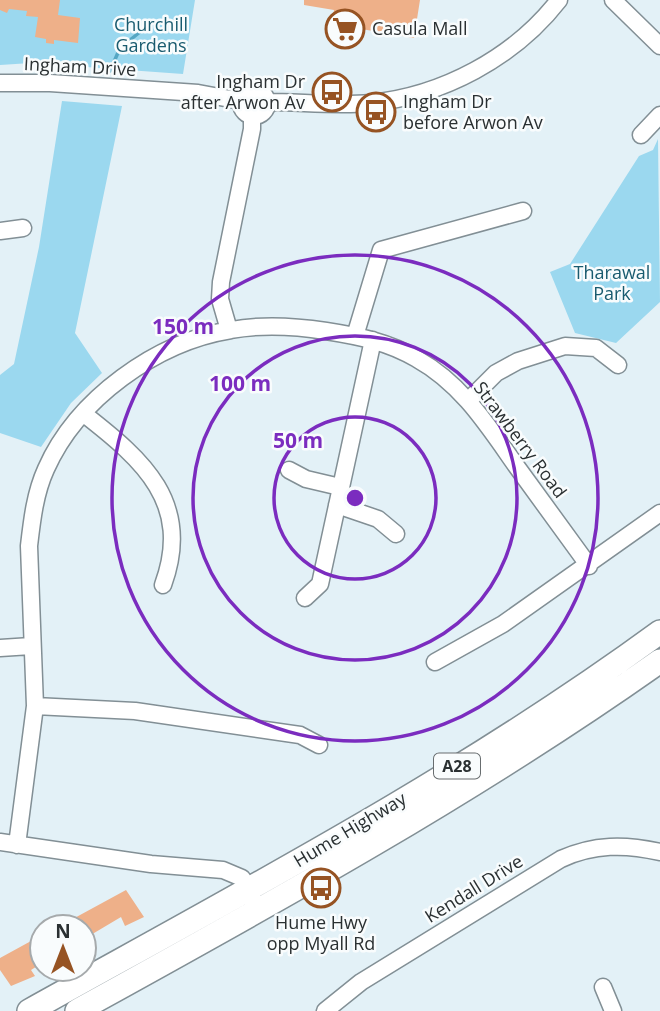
<svg xmlns="http://www.w3.org/2000/svg" width="660" height="1011" font-family="'Open Sans',sans-serif">
<rect width="100%" height="100%" fill="#e3f1f7"/>
<path fill="#9bd8ef" d="M0 0H195L183 74 31 63 0 65Z
M62 101 122 106 75 333 102 373 71 403 41 447 0 433V375L14 364 39 247Z
M658 139 660 302 616 343 575 333 550 272 570 264 639 156 653 150Z"/>
<g fill="none" stroke-linecap="round" stroke-linejoin="round">
<path stroke="#54a6c3" stroke-width="3.5" d="M110 71 120 48 150 24"/>
</g>
<path fill="#eeb089" d="M0 0H60L58 15 80 18 78 43 54 40V44L46 43V39L35 37 38 17 26 16 27 11 9 9 7 13 0 10Z
M304 0H420L414 38 332 24 334 10 304 5Z
M126 890 144 917 125 926 121 917 84 939V927H58Z
M42 935V963L31 970 35 976 11 986 0 970V958Z"/>
<g fill="none" stroke-linecap="round" stroke-linejoin="round">
<defs>
<path id="minor" d="M613 0 660 46
M0 83H50L198 93 241 101
M241 103a13 13 0 1 1 26 0a13 13 0 1 1-26 0Z
M267 102C301 102 336 106 370 103 442 96 514 58 559 0
M641 135 660 115
M0 231 23 228
M229 330 220 299 221 282 252 129V116
M355 336 381 250 523 211
M469 400 496 373 518 361 565 346 596 348 618 365
M84 414C143 460 193 503 163 585
M289 470 306 479 340 487
M337 505 378 519 396 534
M305 598 320 584 373 340
M0 648 31 646
M435 662 503 624 660 513
M35 706 135 711 300 735 319 745
M0 842 151 864 223 870 242 878 252 896
M17 845 35 706 29 546C32 520 35 493 46 469 77 399 156 342 231 330 263 324 294 326 326 331 358 336 389 342 417 359 462 384 488 426 517 467 541 500 565 533 589 566
M603 987 613 1011
M325 1011 361 982 561 859C594 844 625 844 660 852"/>
<path id="highway" d="M29 1011C243 892 462 777 660 632
M77 1011C275 902 475 792 660 661"/>
</defs>
<use href="#minor" stroke="#828f95" stroke-width="19"/>
<use href="#highway" stroke="#828f95" stroke-width="26"/>
<use href="#minor" stroke="#fff" stroke-width="16"/>
<use href="#highway" stroke="#fff" stroke-width="23"/>
</g>
<g fill="none" stroke="#7b2cbf" stroke-width="3.5">
<circle cx="355" cy="498" r="81"/>
<circle cx="355" cy="498" r="162"/>
<circle cx="355" cy="498" r="243"/>
</g>
<defs>
<symbol id="supermarket-ring" viewBox="-11 -11 22 22"><circle r="9.5" fill="#f9fcfd" stroke="#965323" stroke-width="1.5"/><path d="M-6-5.5h2.5l.6 2H6L4.5 2H-2.5L-4.4-4H-6ZM-1.5 3.2a1.3 1.3 0 1 0 .1 0ZM3 3.2a1.3 1.3 0 1 0 .1 0Z" fill="#965323"/></symbol>
<symbol id="bus-ring" viewBox="-11 -11 22 22"><circle r="9.5" fill="#f9fcfd" stroke="#965323" stroke-width="1.5"/><path d="M-5-6H5V4H4V6H2V4H-2V6H-4V4H-5ZM-3.5-4V0h7V-4ZM-3.5 1.2v1.5H-2V1.2ZM2 1.2v1.5H3.5V1.2Z" fill="#965323"/></symbol>
</defs>
<g fill-rule="evenodd">
<use href="#supermarket-ring" x="323" y="7" width="44" height="44"/>
<use href="#bus-ring" x="310" y="70" width="44" height="44"/>
<use href="#bus-ring" x="354" y="90" width="44" height="44"/>
<use href="#bus-ring" x="299" y="866" width="44" height="44"/>
</g>
<g text-anchor="middle" stroke-width="5" stroke-linejoin="round" paint-order="stroke">
<rect fill="#f9fcfd" stroke="#686d6f" stroke-width="2" x="434" y="753.5" width="46" height="25" rx="5"/>
<g font-size="16" font-weight="bold" fill="#2a3032">
<text x="457" y="772">A28</text>
</g>
<g font-size="18" fill="#195b6f" stroke="#f9fcfd">
<text x="151" y="31">Churchill<tspan x="151" dy="21">Gardens</tspan></text>
<text x="612" y="279">Tharawal<tspan x="612" dy="21">Park</tspan></text>
</g>
<g font-size="18" fill="#2a3032" stroke="#f9fcfd" text-anchor="start">
<text x="372" y="35">Casula Mall</text>
<text x="305" y="88" text-anchor="end">Ingham Dr<tspan x="305" dy="21">after Arwon Av</tspan></text>
<text x="403" y="108">Ingham Dr<tspan x="403" dy="21">before Arwon Av</tspan></text>
<text x="321" y="929" text-anchor="middle">Hume Hwy<tspan x="321" dy="21">opp Myall Rd</tspan></text>
</g>
<g font-size="18" fill="#2a3032" stroke="#f9fcfd">
<text transform="translate(80 67) rotate(3)" y="6">Ingham Drive</text>
<text transform="translate(520 440) rotate(53)" y="6">Strawberry Road</text>
<text transform="translate(350 830) rotate(-31)" y="6">Hume Highway</text>
<text transform="translate(474 889) rotate(-32)" y="6">Kendall Drive</text>
</g>
</g>
<circle cx="355" cy="498" r="10" fill="#7b2cbf" stroke="#f9fcfd" stroke-width="3.5"/>
<g font-size="21" text-anchor="middle" font-weight="bold" fill="#7b2cbf" stroke="#f9fcfd" stroke-width="5" stroke-linejoin="round" paint-order="stroke">
<text x="183" y="334">150 m</text>
<text x="240" y="391">100 m</text>
<text x="298" y="448">50 m</text>
</g>
<g transform="translate(63 948)"><circle r="33" fill="#f9fcfd" stroke="#a6aaac" stroke-width="2"/>
<path d="M0-5L12 26L0 18L-12 26Z" fill="#965323"/>
<text y="-10" font-size="19" font-weight="bold" text-anchor="middle" fill="#2a3032">N</text>
</g>
</svg>
